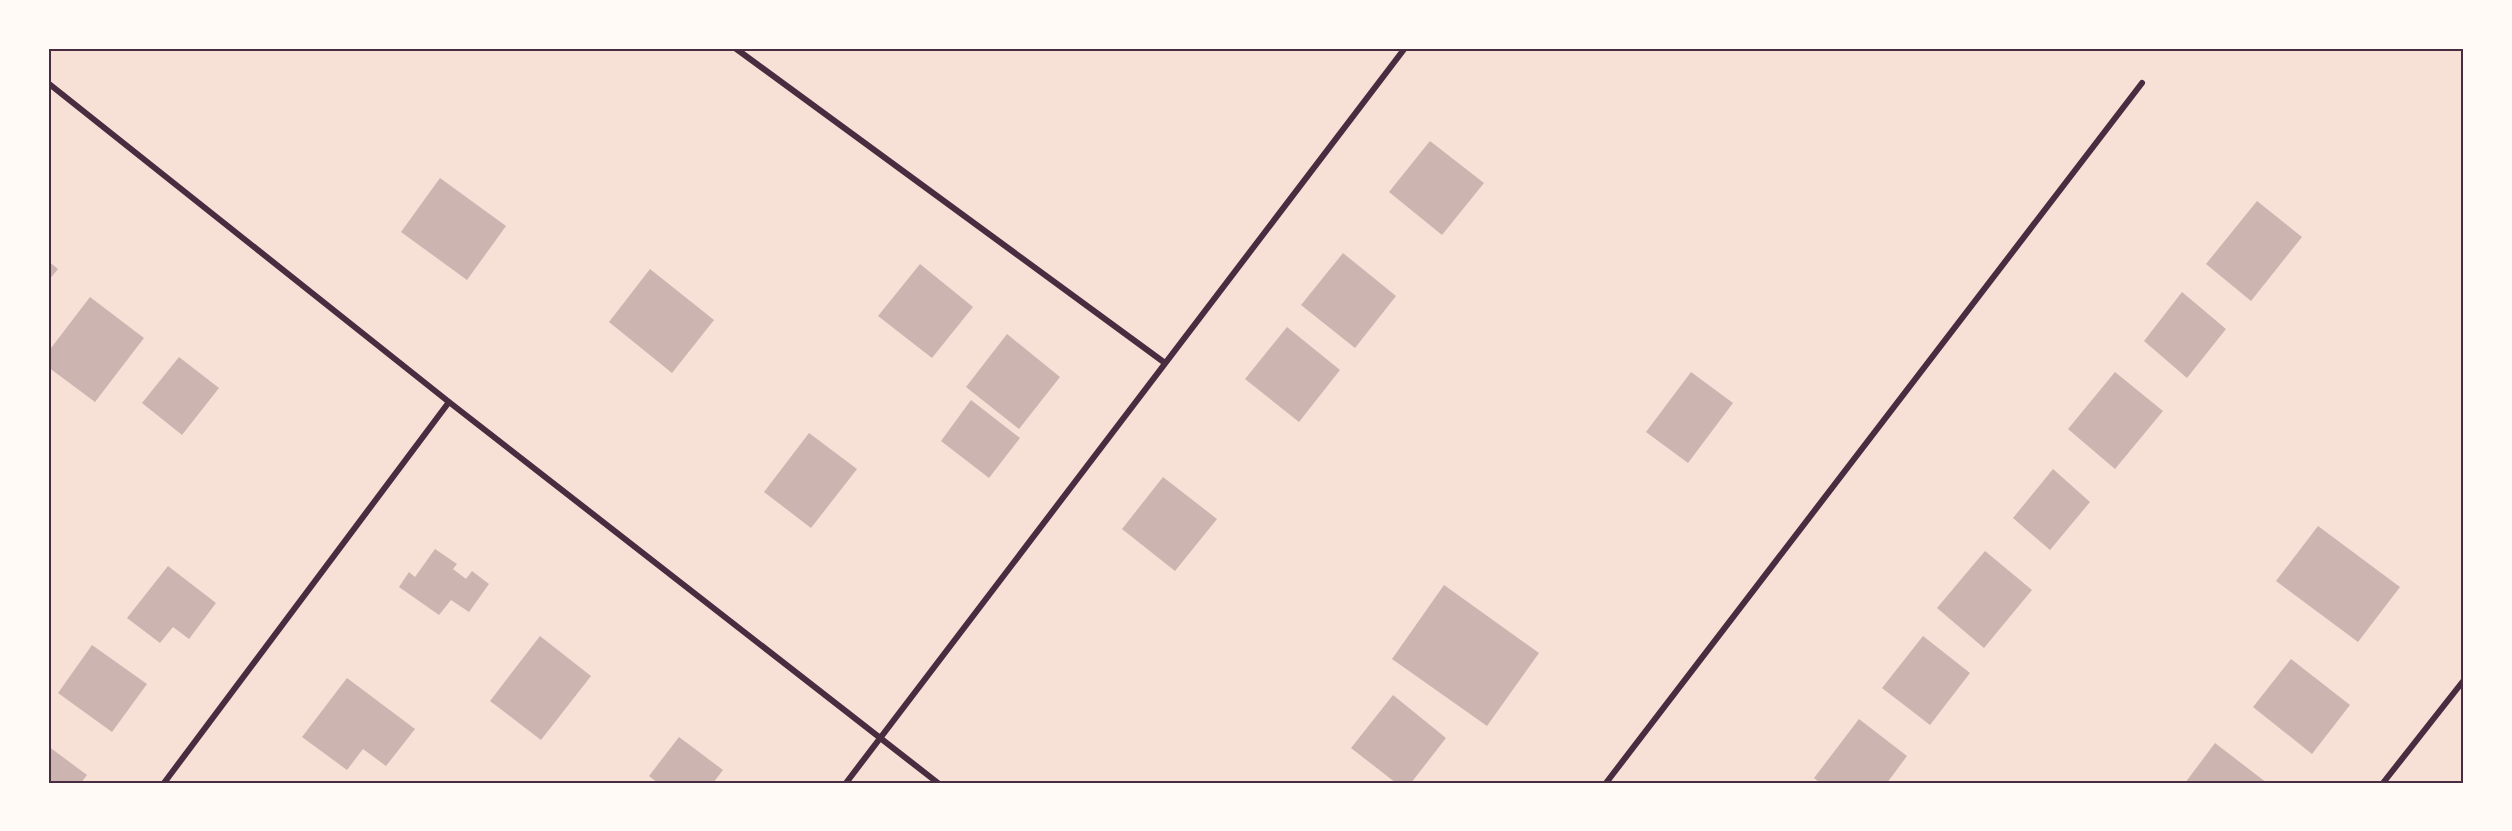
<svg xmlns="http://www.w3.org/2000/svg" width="2512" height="831" font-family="Mulish,sans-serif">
<rect width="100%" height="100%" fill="#f7e1d7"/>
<path fill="#ccb4b1" d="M1430 141 1484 183 1442 235 1389 192Z
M440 178 506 226 467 280 401 232Z
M2257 201 2302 237 2251 301 2206 264Z
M1343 253 1396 296 1355 348 1301 305Z
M48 261 58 269 48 281Z
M920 264 973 307 932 358 878 316Z
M650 269 714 320 672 373 609 322Z
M2182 292 2226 329 2187 378 2144 341Z
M90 297 144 338 95 402 48 367V352Z
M1287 327 1340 370 1299 422 1245 379Z
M1007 334 1060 377 1019 429 966 387Z
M179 357 219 388 182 435 142 403Z
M1691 372 1733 403 1688 463 1646 432Z
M2115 372 2163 411 2115 469 2068 429Z
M971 400 1020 438 989 478 941 441Z
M809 433 857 469 811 528 764 492Z
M2053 469 2090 502 2050 550 2013 518Z
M1163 477 1217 519 1175 571 1122 529Z
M2318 526 2400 587 2358 642 2276 581Z
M435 549 457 564 453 569 466 579 472 571 489 584 469 612 451 600 439 615 399 587 409 572 415 577Z
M1985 551 2032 590 1984 648 1937 608Z
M168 566 216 603 189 639 173 627 160 643 127 618Z
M1444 585 1539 653 1487 726 1392 659Z
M540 636 591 676 541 740 490 701Z
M1923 636 1970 673 1930 725 1882 688Z
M92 645 147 684 112 732 58 693Z
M2291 659 2350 705 2312 754 2253 707Z
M347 678 415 729 386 766 363 749 347 770 302 737Z
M1393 695 1446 738 1411 783H1396L1351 748Z
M1859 719 1907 756 1887 783H1820L1814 778Z
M679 737 723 770 713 783H658L649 776Z
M2215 743 2267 783H2185Z
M48 746 87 775 81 783H48Z"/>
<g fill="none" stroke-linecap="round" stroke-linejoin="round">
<path stroke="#4a2c40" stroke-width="6" d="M735 48 1165 363
M48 83 449 402 938 783
M164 783 449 402
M846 783 1405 48
M1606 783 2142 83
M2383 783 2464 680"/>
</g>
<rect width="2512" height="831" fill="none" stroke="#fffaf5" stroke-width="99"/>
<rect x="50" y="50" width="2412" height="732" fill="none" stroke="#4a2c40" stroke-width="2"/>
</svg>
